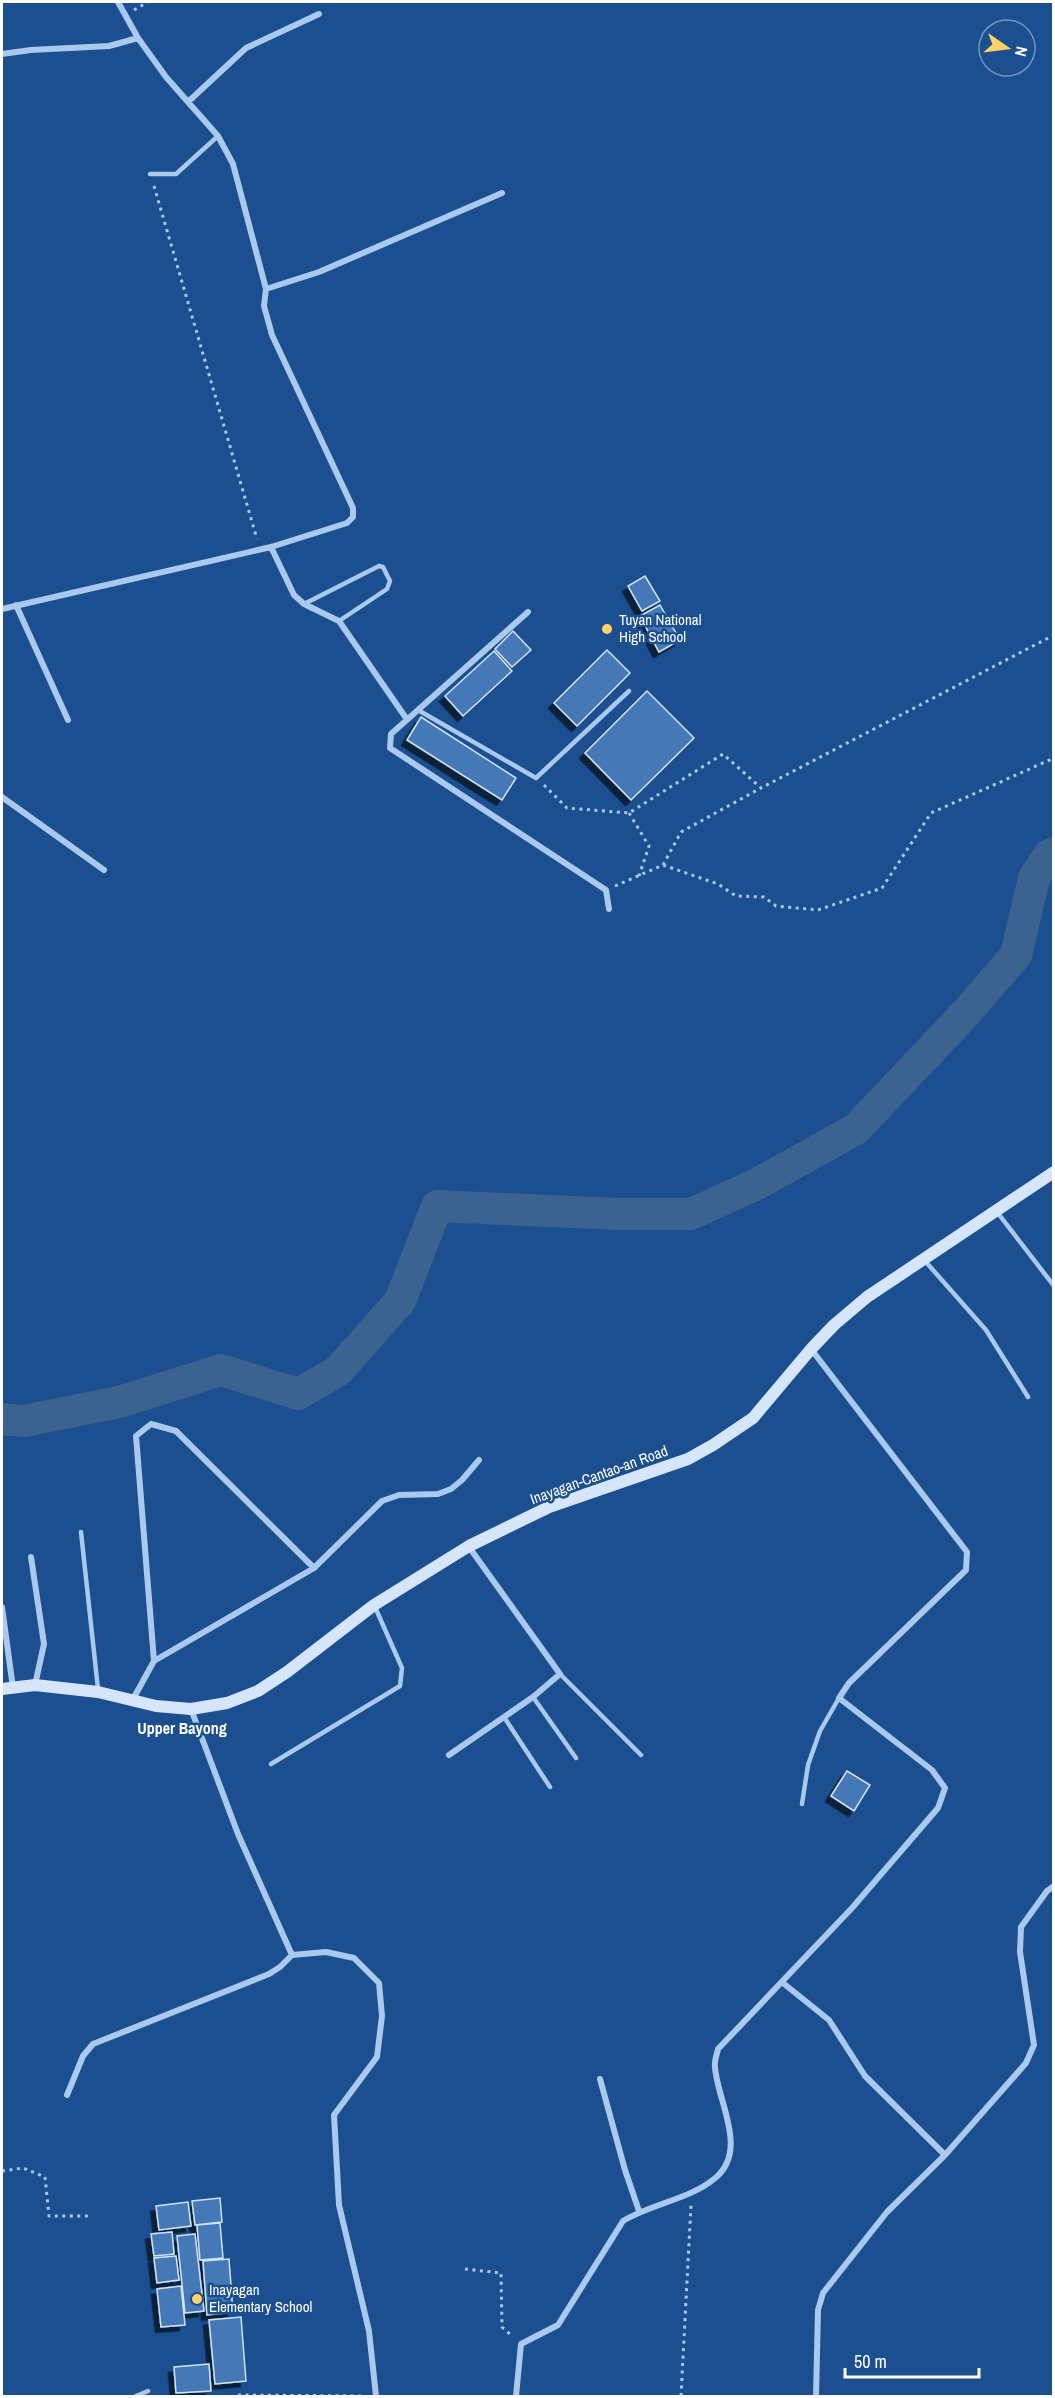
<svg xmlns="http://www.w3.org/2000/svg" width="1055" height="2398" font-family="'Archivo Narrow',sans-serif">
<defs>
<filter id="shadow"><feDropShadow dx="-5.5" dy="5.5" stdDeviation="0" flood-color="#0009"/></filter>
</defs>
<rect width="100%" height="100%" fill="#1b4f8f"/>
<g fill="none" stroke-linecap="round" stroke-linejoin="round">
<path stroke="#3c6290" stroke-width="32" d="M2 1419 24 1421 119 1402 221 1370 298 1394 338 1371 400 1301 437 1206 618 1214H691L757 1184 856 1129 964 1015 1016 955 1034 878 1049 855 1054 853"/>
</g>
<path fill="#4478b7" stroke="#cfe3fa" stroke-width="1.5" filter="url(#shadow)" d="M645 576 660 601 642 611 628 586Z
M660 605 680 640 659 652 640 616Z
M513 631 531 650 512 667 495 649Z
M607 650 630 673 577 726 554 703Z
M494 651 512 671 463 716 445 696Z
M647 691 694 738 631 800 585 753Z
M421 717 516 778 502 800 407 740Z
M847 1771 870 1785 854 1811 831 1796Z
M220 2198 222 2222 195 2225 192 2201Z
M188 2202 191 2226 159 2230 156 2206Z
M220 2223 223 2258 200 2260 197 2225Z
M172 2232 174 2254 154 2256 151 2234Z
M195 2234 204 2311 185 2313 177 2236Z
M176 2256 179 2280 157 2283 154 2258Z
M229 2259 233 2312 207 2315 203 2261Z
M181 2286 185 2325 161 2327 157 2289Z
M241 2317 246 2381 215 2384 209 2320Z
M209 2364 211 2391 176 2393 174 2367Z"/>
<g fill="none" stroke-linecap="round" stroke-linejoin="round">
<path stroke="#a9c9ee" stroke-width="3" stroke-dasharray="3 4.5" stroke-linecap="butt" d="M134 10 148 2
M154 186 257 539
M544 785 567 808 629 813 723 754 761 788 1054 635
M629 813 649 846 639 876
M663 865 681 832 761 788
M615 886 663 865 718 884 736 896 764 897 776 906 818 910 882 888 931 813 1054 758
M2 2171 23 2168 45 2177 49 2216H89
M465 2269 501 2273 502 2327 513 2337
M238 2395 365 2396
M681 2396 691 2205"/>
<path stroke="#a9c9ee" stroke-width="4.5" d="M150 174H176L218 136
M304 604 379 566 383 567 390 581 387 589 339 621
M418 710 536 778 629 691
M997 1212 1054 1286
M925 1261 986 1330 1028 1397
M81 1532 98 1689
M560 1674 641 1755
M533 1697 576 1758
M504 1717 550 1787
M271 1764 400 1686 402 1668 375 1607
M802 1804 808 1765 820 1731 839 1698
M136 2396 148 2391"/>
<path stroke="#a9c9ee" stroke-width="6" d="M2 54 31 50 109 46 138 38
M189 101 246 48 319 14
M266 289 319 272 502 193
M271 547 294 595 304 604 339 621 406 718
M16 605 68 720
M2 609 271 547 347 523 353 517V508L272 335 264 306 266 289 233 164 218 136 166 77 138 38 118 2
M528 612 391 734 390 748 606 890 609 909
M2 797 104 870
M31 1557 44 1644 35 1685
M314 1568 176 1431 151 1424 136 1436 154 1661 314 1568 382 1501 399 1495 438 1494 451 1489 462 1480 479 1460
M2 1607 13 1688
M132 1701 154 1661
M191 1709 238 1834 292 1955 326 1952 354 1958 379 1983 382 2016 377 2057 334 2115 339 2205 369 2331 376 2396
M449 1755 533 1697 560 1674 469 1547
M783 1983 829 2020 865 2076 945 2155
M600 2079 625 2170 639 2211
M67 2095 83 2056 93 2044 269 1974 280 1967 292 1955
M516 2396 521 2344 558 2325 623 2221C651 2204 690 2199 714 2179 750 2151 717 2101 715 2067 714 2061 717 2054 718 2049L852 1908 938 1808 945 1788 932 1770 839 1698 849 1683 966 1570 967 1552 811 1349
M816 2396 818 2310 823 2293 887 2212 945 2155 1026 2063 1034 2045 1020 1952 1021 1927 1047 1891 1054 1886"/>
<path stroke="#d6e6fa" stroke-width="12" d="M2 1689 35 1685 98 1692 156 1706 191 1709 227 1703 258 1691 287 1672 374 1605 469 1546 549 1507 688 1459 713 1445 753 1418 811 1349 834 1325 867 1297 1054 1172"/>
</g>
<g fill="#ffd166" stroke="#1b4f8f" stroke-width="2">
<circle cx="607" cy="629" r="6"/>
<circle cx="197" cy="2299" r="6"/>
</g>
<g text-anchor="middle" stroke-width="5" stroke-linejoin="round" paint-order="stroke">
<g font-size="15" fill="#fff" stroke="#1b4f8f" text-anchor="start">
<text x="619" y="625">Tuyan National<tspan x="619" dy="17">High School</tspan></text>
<text x="209" y="2295">Inayagan<tspan x="209" dy="17">Elementary School</tspan></text>
</g>
<g font-size="15" fill="#fff" stroke="#1b4f8f">
<text transform="translate(599 1475) rotate(-20)" y="5">Inayagan-Cantao-an Road</text>
</g>
<g font-size="16" font-weight="bold" fill="#fff" stroke="#1b4f8f">
<text x="182" y="1734">Upper Bayong</text>
</g>
</g>
<rect width="1055" height="2398" fill="none" stroke="#ffffff" stroke-width="6"/>
<g transform="translate(1007 48) rotate(104)"><circle r="28" fill="#1b4f8f" stroke="#7695bc" stroke-width="1.5"/>
<path d="M0-4.5L10 22L0 15L-10 22Z" fill="#ffd166"/>
<text y="-9" font-size="16" font-weight="bold" text-anchor="middle" fill="#ffffff">N</text>
</g>
<path d="M845 2368v9h134v-9" fill="none" stroke="#ffffff" stroke-width="3"/>
<text x="854" y="2368" font-size="18" fill="#ffffff" stroke="#1b4f8f" stroke-width="4.5" paint-order="stroke">50 m</text>
</svg>
